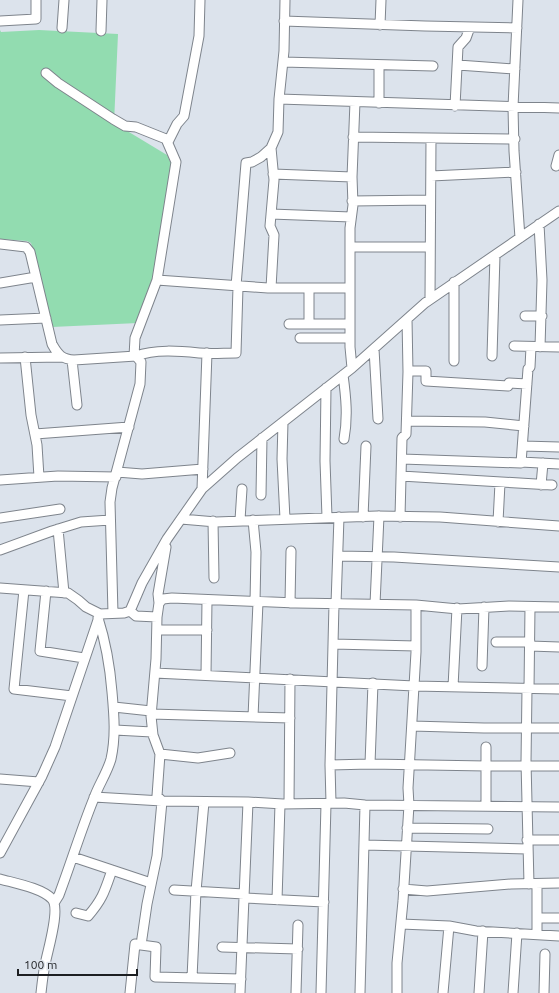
<svg xmlns="http://www.w3.org/2000/svg" width="559" height="993" font-family="Ubuntu,sans-serif">
<rect width="100%" height="100%" fill="#dce3ec"/>
<path fill="#92dcb0" d="M0 30 1 32 39 30 118 34 114 123 167 155 173 167 153 282 138 323 52 327 40 274 31 243 27 241 0 239Z"/>
<g fill="none" stroke-linecap="round" stroke-linejoin="round">
<defs>
<path id="minor" d="M518 0 513 107 514 151 520 238
M0 21 36 19V0
M284 21 425 26 517 28
M380 25 381 0
M62 28 64 0
M101 31 102 0
M283 62 433 66
M379 65V103
M458 65 515 69
M46 73 58 83 113 119 125 126 136 127 166 139 176 162 157 280 135 338 134 356
M279 99 559 108
M455 106 458 47 466 38 470 27
M353 137 515 139
M168 142 177 124 184 116 199 36 200 0
M556 166 559 155
M273 174 352 177
M431 176 516 172
M352 201 430 200
M271 214 351 217
M539 224 542 280 540 347
M0 244 26 247 30 252 52 344C58 355 62 359 74 360L136 356 141 362 140 384 112 488 110 502 113 613
M350 247H430
M157 280 268 288H350
M0 283 36 277
M236 286 246 163 252 162 261 157 271 148 278 132 279 99 284 51 285 0
M271 288 274 235 270 226 274 180 271 148
M430 299 431 138
M525 316H542
M0 320 46 318
M289 324H350
M309 324V288
M300 338H350
M514 346 559 347
M374 349 378 419
M136 356C155 349 179 351 199 353 211 354 224 353 236 353L238 287
M492 356 495 255
M25 357 31 415 37 445 39 477
M0 358 62 357
M72 360 77 405
M454 361V282
M352 368 350 347V228L353 205 352 177 355 102
M408 371H426V381L508 386 509 383 527 384
M343 375C346 397 348 417 344 439
M326 388 325 461 327 517
M407 421 485 422 524 426
M283 422 282 459 285 519
M35 434 129 427
M523 446 559 447
M402 459 521 463 528 369 530 367 531 347
M521 462 559 464
M117 472 142 474 203 469
M401 476 552 485
M0 480 58 476 116 477
M541 485 543 463
M202 489 207 353
M261 495 262 438
M363 517 366 446
M400 517 402 438 406 434 408 372 407 319
M0 518 60 509
M181 519 216 522 377 516 440 517 559 526
M240 520 242 489
M253 520 256 552 255 602
M213 521 214 578
M498 522 500 483
M58 529 64 593
M0 550 52 531 81 522 110 520
M338 556 394 557 559 567
M0 588 68 593 78 600 86 607 100 614 124 613 130 611 142 583 167 539 202 489 237 458 352 368 425 303 559 211
M24 590 14 689 72 696
M46 591 40 651 84 658
M159 603 158 594 166 547
M290 603 291 551
M336 604 339 517
M375 604 379 516
M130 611 136 616 157 617
M157 630H207
M496 642H530
M333 644 416 646
M530 646 559 647
M482 666 484 607
M155 673 414 686 559 689
M206 675 207 600
M453 687 457 608
M527 689 526 762 529 884
M529 689 530 607
M114 707 151 711
M151 714 290 718
M253 717 258 602
M412 726 484 728H559
M115 730 152 732
M486 747V806
M160 754 198 758 230 753
M370 764 373 683
M330 765 370 764 486 766H559
M0 779 39 782
M94 797 162 801 248 802 283 804 344 803 365 805 559 807
M331 803 330 765 334 604
M289 804 290 679
M407 828 488 829
M527 840H559
M364 845 527 849
M0 853 42 776 55 747 99 617
M73 857 151 883
M0 879C14 883 42 888 52 899 61 909 47 952 45 965 43 974 42 984 41 993
M537 884V934
M403 889 427 891 511 884 559 883
M174 890 244 894
M244 898 324 902
M277 900 280 804
M54 903 59 895C71 863 81 830 94 798 99 784 107 773 111 759 116 736 114 715 112 692 110 667 106 643 98 618
M76 913 88 916C103 899 105 890 112 870
M537 918H559
M401 924 449 926 476 931 559 936
M222 947 298 949
M192 978 196 891 204 802
M241 979 155 977 156 947 141 945 147 904 157 856 162 801 157 796 160 754 153 735 151 716 156 659 157 617 159 603 163 599 172 598 296 603 416 605 458 609 509 606 559 607
M130 993 135 944 141 945
M240 993 248 802
M296 993 298 925
M321 993 326 804
M360 993 365 805
M397 993V963L403 901 409 805 408 788 416 652V605
M443 993 449 926
M479 993 483 931
M513 993 517 933
M544 993 545 954"/>
</defs>
<use href="#minor" stroke="#7e848c" stroke-width="11"/>
<use href="#minor" stroke="#fff" stroke-width="9"/>
</g>
<path d="M18 969v6h119v-6" fill="none" stroke="#1d1f22" stroke-width="2"/>
<text x="24" y="969" font-size="12" fill="#1d1f22" stroke="#dce3ec" stroke-width="3" paint-order="stroke">100 m</text>
</svg>
